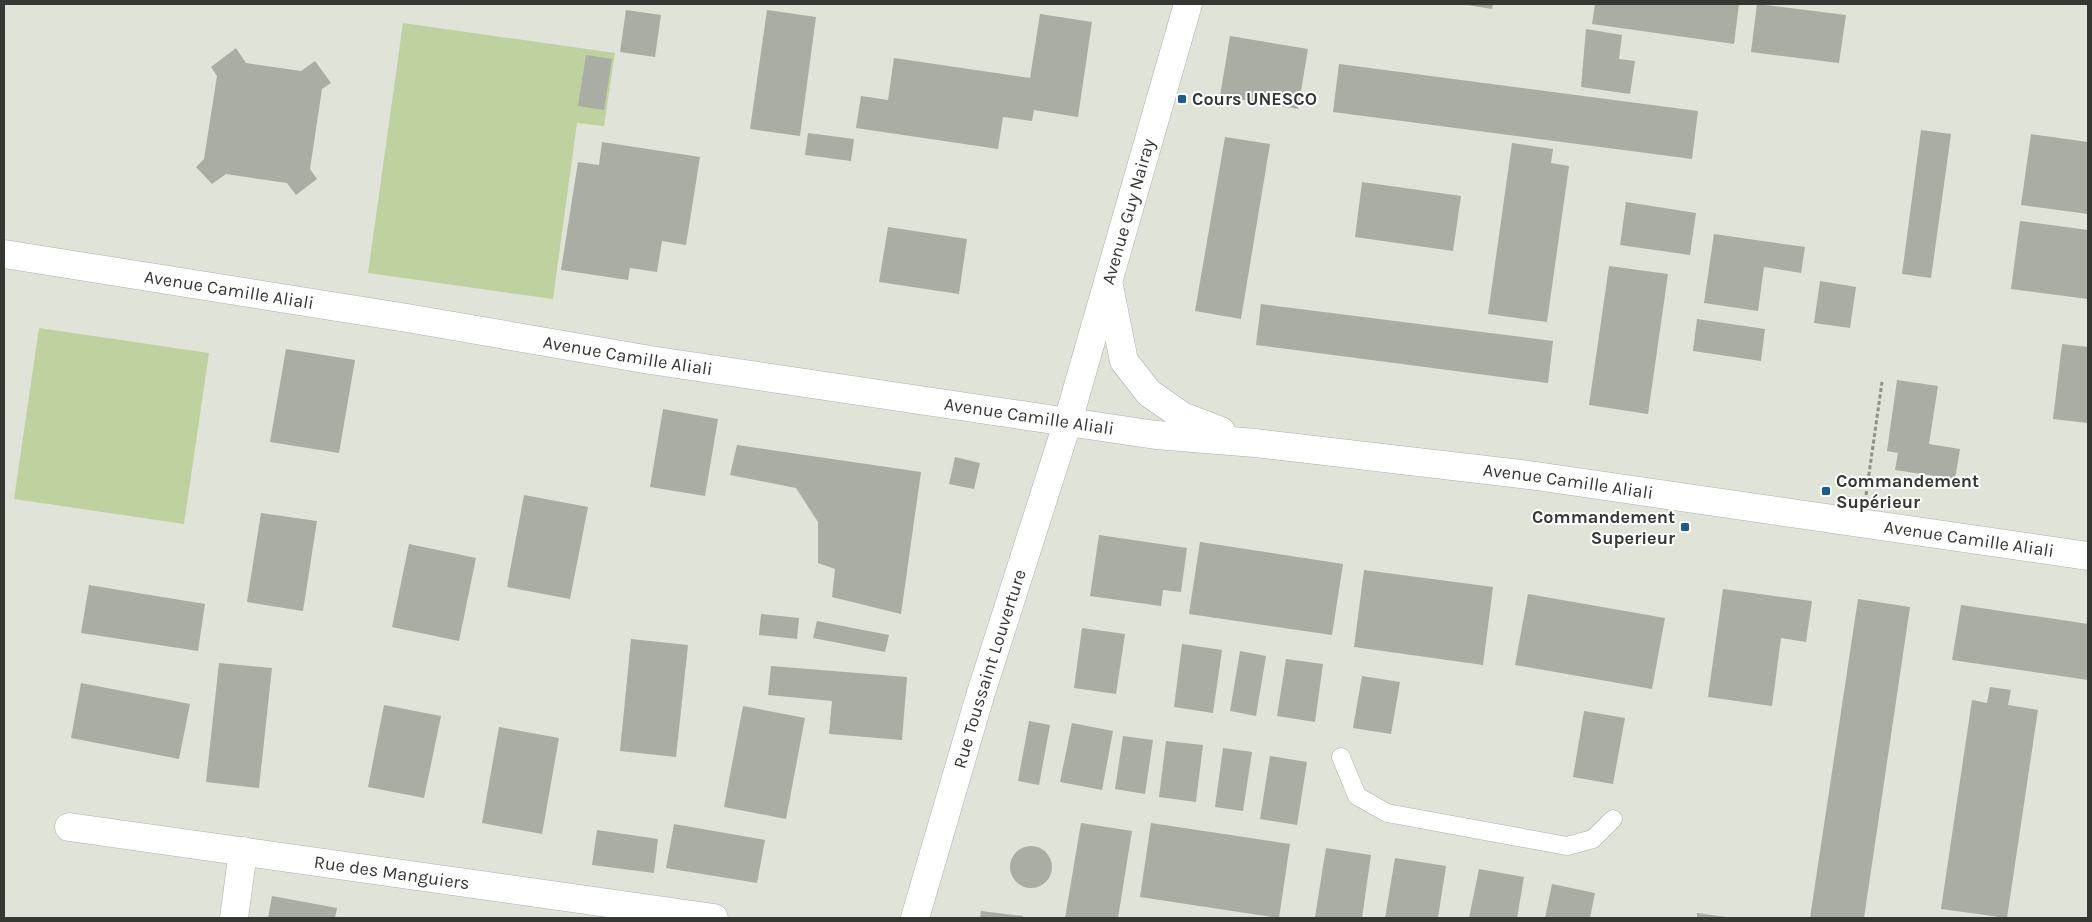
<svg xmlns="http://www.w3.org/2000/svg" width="2092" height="922" font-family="Karla,sans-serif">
<rect width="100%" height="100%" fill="#dfe3d8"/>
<path fill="#c0d1a0" d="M403 23 615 53 604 126 577 123 553 299 368 273Z
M39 328 209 353 184 524 14 499Z"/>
<path fill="#aaada3" d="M1461 4H1493L1492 9Z
M1595 4H1739L1734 44 1592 24Z
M1757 4 1846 15 1839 63 1751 52Z
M626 10 661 15 655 57 620 52Z
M767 10 816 17 800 136 750 129Z
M1040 14 1092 22 1078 117 1034 110 1032 121 1003 117 998 149 856 128 861 96 888 100 894 58 1030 78Z
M1586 29 1622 35 1619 59 1635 61 1630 94 1581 87Z
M1230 36 1308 49 1298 109 1220 96Z
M236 48 246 63 301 71 315 61 331 83 322 89 310 169 317 179 296 195 287 183 226 174 212 184 196 167 204 159 217 76 211 67Z
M586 55 612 59 604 110 578 106Z
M1339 64 1698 111 1692 159 1333 112Z
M1921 130 1951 134 1931 278 1902 274Z
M808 133 854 139 851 161 805 155Z
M2031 134 2088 142V214L2021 205Z
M1225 137 1270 144 1241 319 1195 311Z
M602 142 700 157 686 245 662 241 657 272 630 268 628 280 561 270 578 162 599 165Z
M1512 143 1553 149 1551 163 1569 166 1547 322 1488 314Z
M1362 182 1461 196 1453 251 1355 237Z
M1626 202 1696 213 1690 255 1620 245Z
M2020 221 2088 230V299L2011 289Z
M888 227 967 239 959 294 879 282Z
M1714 234 1805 247 1801 273 1764 267 1758 311 1704 303Z
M1609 266 1668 274 1648 414 1589 405Z
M1820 281 1856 287 1850 328 1814 323Z
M1261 304 1553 341 1548 383 1256 345Z
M1697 319 1765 329 1761 361 1693 351Z
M2062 344 2088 347V423L2053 419Z
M286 349 355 360 339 453 270 442Z
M1897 380 1938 386 1929 444 1960 449 1955 479 1895 470 1898 453 1887 451Z
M663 409 718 419 705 496 650 487Z
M737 445 921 472 901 614 832 597 835 569 818 563V522L796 488 730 475Z
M955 457 980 463 974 489 949 484Z
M524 495 588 507 570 599 507 587Z
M261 513 317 521 303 611 247 602Z
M1099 535 1187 548 1181 592 1163 590 1161 606 1090 596Z
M1200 542 1343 564 1332 635 1189 614Z
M409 544 476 558 459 641 392 627Z
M1364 570 1493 587 1483 665 1354 647Z
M89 585 205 604 198 651 81 633Z
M1723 589 1812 601 1806 642 1781 638 1772 706 1708 697Z
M1528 594 1665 618 1652 689 1515 665Z
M1858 599 1910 607 1864 918H1810Z
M1961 605 2088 624V680L1952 660Z
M761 614 799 618 797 639 759 635Z
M817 621 889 635 885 652 813 638Z
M1082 628 1125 634 1116 694 1074 688Z
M631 639 688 645 676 757 620 751Z
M1182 644 1222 650 1213 713 1174 707Z
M1240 651 1266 656 1256 716 1230 711Z
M1286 659 1323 664 1315 722 1277 716Z
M219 663 272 668 259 788 206 782Z
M771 666 907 677 902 740 829 734 832 701 768 695Z
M1362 676 1400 682 1391 734 1353 728Z
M81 683 190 704 179 759 71 738Z
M1990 687 2011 690 2008 705 2038 710 2007 918 1941 909 1972 700 1987 703Z
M384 705 441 716 424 798 368 787Z
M743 706 805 718 786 819 724 807Z
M1584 711 1625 718 1613 784 1573 777Z
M1029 721 1050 725 1039 785 1018 781Z
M1072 723 1113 731 1102 790 1060 782Z
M499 727 559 738 542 834 482 823Z
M1123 736 1153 740 1145 794 1115 789Z
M1166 741 1203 745 1196 802 1159 797Z
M1223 748 1252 752 1243 811 1215 807Z
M1270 756 1307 762 1297 825 1260 819Z
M1081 823 1132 831 1118 918H1065Z
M1151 823 1290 844 1279 918 1140 897Z
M674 824 765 840 757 883 666 868Z
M597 830 658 839 654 873 592 865Z
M1010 867a21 21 0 1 1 42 0a21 21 0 1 1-42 0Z
M1326 848 1371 855 1362 918 1315 917Z
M1395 858 1446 866 1438 918H1385Z
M1479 869 1524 877 1517 918H1469Z
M1552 884 1595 893 1590 918H1545Z
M272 896 337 908 335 918H268Z
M981 911 1023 916V918H980Z
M1697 913 1726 917V918H1697Z"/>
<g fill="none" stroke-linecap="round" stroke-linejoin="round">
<defs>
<path id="lane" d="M1341 757 1357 796 1387 813 1567 846 1593 839 1613 819"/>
<g id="street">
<path id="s1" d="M69 827 714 918"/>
<path d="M234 918 243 851"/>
</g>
<g id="secondary">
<path id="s2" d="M4 254 407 318 650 360 1156 435 1255 443 1529 475 2088 556"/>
<path d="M1109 286 1124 361 1149 393 1182 416 1221 431"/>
<path id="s3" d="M915 918 980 696 1068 421 1188 4"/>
</g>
</defs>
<use href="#lane" stroke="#acb0a6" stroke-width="19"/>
<use href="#street" stroke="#acb0a6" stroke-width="29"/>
<use href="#secondary" stroke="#acb0a6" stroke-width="29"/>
<path stroke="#8e9189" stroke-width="3" stroke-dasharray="4 2.5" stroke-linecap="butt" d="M1866 495 1882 382"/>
<use href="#lane" stroke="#fff" stroke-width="18"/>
<use href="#street" stroke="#fff" stroke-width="28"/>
<use href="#secondary" stroke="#fff" stroke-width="28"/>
</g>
<g fill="#185d91" stroke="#fff" stroke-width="2">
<rect x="1177" y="94" width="10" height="10" rx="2.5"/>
<rect x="1821" y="486" width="10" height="10" rx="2.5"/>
<rect x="1680" y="522" width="10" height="10" rx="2.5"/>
</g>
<g text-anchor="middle" stroke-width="4" stroke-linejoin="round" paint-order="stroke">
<g font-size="18" font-weight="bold" fill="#353733" stroke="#fff" text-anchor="start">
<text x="1192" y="105">Cours UNESCO</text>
<text x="1836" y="487">Commandement<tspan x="1836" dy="21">Supérieur</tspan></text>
<text x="1675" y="523" text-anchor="end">Commandement<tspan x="1675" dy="21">Superieur</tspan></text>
</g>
<g font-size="18" fill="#353733" stroke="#fff">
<text dy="6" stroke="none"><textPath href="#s3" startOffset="738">Avenue Guy Nairay</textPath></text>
<text dy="6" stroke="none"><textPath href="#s2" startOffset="228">Avenue Camille Aliali</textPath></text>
<text dy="6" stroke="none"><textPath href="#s2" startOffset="632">Avenue Camille Aliali</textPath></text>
<text dy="6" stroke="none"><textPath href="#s2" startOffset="1038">Avenue Camille Aliali</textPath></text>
<text dy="6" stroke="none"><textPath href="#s2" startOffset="1581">Avenue Camille Aliali</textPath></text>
<text dy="6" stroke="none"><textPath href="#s2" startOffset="1986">Avenue Camille Aliali</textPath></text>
<text dy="6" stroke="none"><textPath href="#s3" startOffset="260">Rue Toussaint Louverture</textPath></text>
<text dy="6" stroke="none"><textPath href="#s1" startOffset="326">Rue des Manguiers</textPath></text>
</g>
</g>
<rect width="2092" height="922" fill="none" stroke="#353733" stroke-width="10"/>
</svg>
